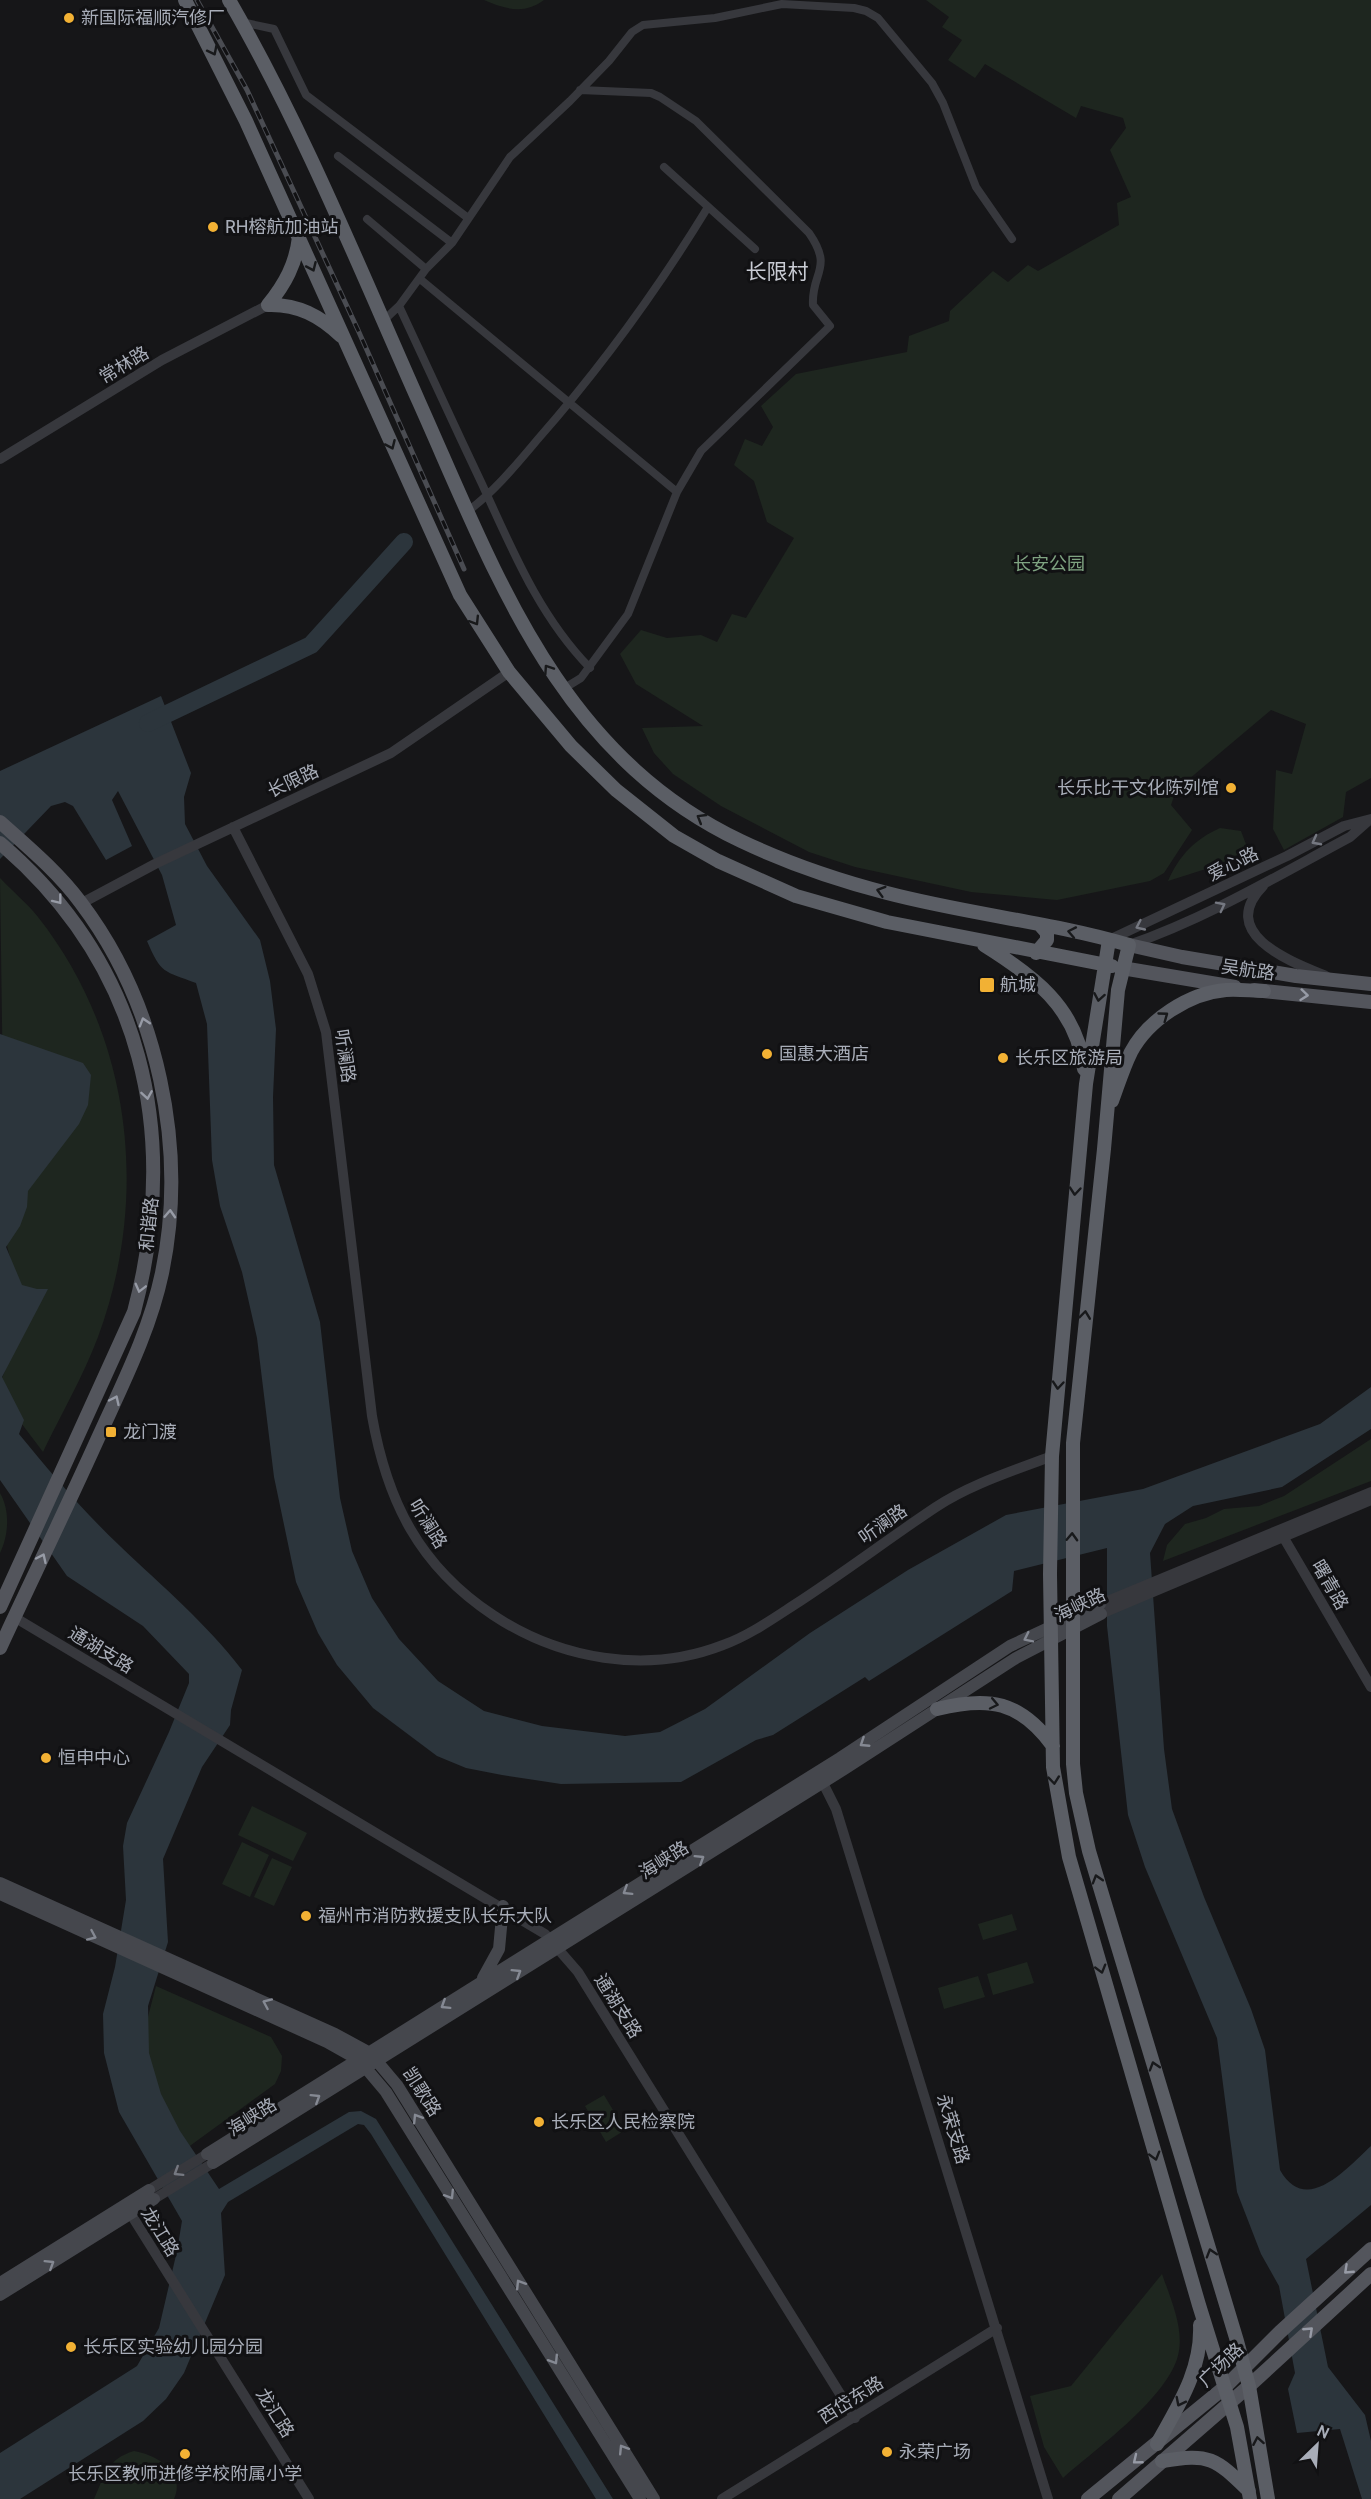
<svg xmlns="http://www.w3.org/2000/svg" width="1371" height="2499" font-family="Cabin,'Noto Sans SC',sans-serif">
<rect width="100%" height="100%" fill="#161618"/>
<path fill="#1e261f" d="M484 0H544C524 15 505 9 484 0Z
M926 0H1371V778L1346 792 1343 817 1284 850 1273 829 1276 770 1292 774 1306 724 1271 710 1176 790 1171 805 1192 830 1164 873 1150 881 1057 900 971 892 855 867 809 852 721 806 673 774 654 753 642 728 703 726 636 684 620 654 641 630 667 638 701 635 717 642 732 614 746 618 794 538 767 522 754 481 734 465 745 439 762 446 773 427 761 406 796 374 907 352 909 336 949 321 950 311 993 271 1008 282 1028 265 1038 271 1119 225 1117 203 1131 197 1110 150 1126 128 1123 118 1081 106 1076 118 985 64 975 78 948 60 962 40 942 27 949 17Z
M1220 828 1241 831 1250 855 1168 881C1179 856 1195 839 1220 828Z
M0 878C12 891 27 903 38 917 132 1036 150 1197 98 1337 83 1377 61 1414 43 1452L0 1395V1383L26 1319 5 1238Z
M1371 1439V1481L1163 1561 1167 1545 1185 1524 1206 1518 1224 1509 1259 1506 1284 1496Z
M0 1493C10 1510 9 1535 0 1553Z
M252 1806 307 1833 293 1861 238 1835Z
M242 1842 269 1855 250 1897 222 1884Z
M272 1858 292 1867 274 1906 254 1897Z
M1012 1914 1017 1930 983 1940 978 1924Z
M1027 1962 1034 1983 993 1995 987 1974Z
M978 1976 985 1997 944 2009 938 1988Z
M156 1986 271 2037 282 2056 281 2071 275 2084 187 2148 165 2116 143 2036Z
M604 2095 625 2130 606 2142 585 2106Z
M1162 2274C1171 2300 1186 2332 1177 2359 1163 2401 1096 2449 1063 2478L1044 2447 1030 2396 1071 2386Z
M134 2451C157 2455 186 2472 174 2499H94C105 2475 107 2459 134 2451Z"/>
<path fill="#2c353c" d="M161 696 191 773 184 797 185 824 207 866 260 940 270 981 276 1029 273 1097 274 1165 320 1322 340 1498 352 1551 372 1598 399 1639 438 1681 484 1711 542 1726 625 1736 660 1732 705 1709 810 1633 908 1570 1006 1515 1143 1489 1320 1424 1371 1387V1429L1282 1487 1193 1506 1165 1524 1150 1553 1164 1749 1172 1809 1204 1897 1251 2009 1265 2050 1280 2170C1306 2216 1346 2169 1371 2146V2205L1306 2259 1328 2367 1365 2415 1371 2441V2499H1362L1340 2429 1297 2433 1288 2389 1295 2373 1279 2286 1261 2254 1237 2192 1217 2038 1145 1867 1128 1815 1107 1626V1548L1014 1571 1012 1591 869 1681 865 1677 773 1735 756 1740 681 1782 561 1784 502 1775 466 1768 437 1756 373 1708 337 1665 318 1633 296 1582 274 1477 257 1338 242 1272 220 1206 212 1160 207 1024 196 983C164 971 161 974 147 941L176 925 162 875 118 791 112 800 132 846 106 860 73 806 65 802 51 806 0 859V771Z
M0 1034 83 1063 91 1075 88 1105 79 1124 28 1191 27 1207 20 1226 6 1247 22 1285 37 1289H48L2 1377 24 1420 19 1434C50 1472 84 1512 120 1546 163 1587 206 1623 242 1670L231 1710 230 1725 202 1767 163 1859 168 1942 148 2006 149 2053 161 2094 180 2131 219 2189 349 2112 361 2111 376 2119 613 2499H596L371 2134 364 2125 358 2124 228 2202 221 2213 225 2275 184 2373 166 2399 143 2421 20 2499H0V2453L137 2366 159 2328 177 2251 182 2221 119 2112 104 2053 103 2014 115 1967 126 1900 123 1846 127 1823 169 1732 189 1683V1674L143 1626 67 1576 0 1480Z"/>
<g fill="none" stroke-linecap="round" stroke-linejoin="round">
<path stroke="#2c353c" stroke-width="18" d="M148 723 311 645 404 542"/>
<path stroke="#37383d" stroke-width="8" d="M241 22 274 29 306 95 468 218
M338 156 452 243
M664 167 755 249
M367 219 426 269
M420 279 677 492
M399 306C427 366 454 425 482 484 512 549 539 616 590 668
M383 321 399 306 426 269 452 243 510 157 570 101 609 61 632 32 643 25 715 18 782 4 854 8 866 11 878 18 932 83 943 103 976 187 1012 239
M468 511C495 491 516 465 538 439 604 364 656 292 708 207
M563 689 581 678 628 614 677 492 701 451 830 326 813 305C811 272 834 269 809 233L696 121 660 97 651 93 580 90"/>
<path stroke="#37383d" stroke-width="10" d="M0 459 162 360 268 305
M233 827 308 974 326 1032 372 1416C387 1501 419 1566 493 1615 559 1659 646 1675 723 1645 748 1636 771 1620 794 1605 842 1574 888 1539 936 1507 971 1484 1013 1471 1052 1456
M1263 886C1216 934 1292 962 1326 976
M82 903 155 864 391 753 509 672
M1109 940 1287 856 1344 826 1371 819
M1129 945C1207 918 1277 876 1350 837L1367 822
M1281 1533 1371 1687
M1100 1604 1371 1492
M1101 1614 1371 1500
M14 1617 545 1934 578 1972 855 2418
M819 1775 836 1809 1048 2499
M149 2190 207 2154
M154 2199 213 2163
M127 2208 309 2499
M722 2499 997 2328"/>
<path stroke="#45474d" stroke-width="12" d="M0 1883 335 2034 370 2053 397 2085 654 2499
M0 1894 327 2042 359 2060 386 2092 640 2499
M483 1978 499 1949 503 1906
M207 2154 840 1758 1010 1646 1100 1604
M213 2163 846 1768 1016 1658 1101 1614
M0 2283 149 2190
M0 2295 154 2199"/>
<path stroke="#53555c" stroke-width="14" d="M0 822C28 847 58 872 81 903 158 1005 188 1148 162 1273 150 1330 123 1383 99 1436 67 1507 33 1577 0 1648
M0 843C143 965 181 1134 134 1312L0 1607
M1129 945 1182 957 1296 976 1371 984
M1122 968 1235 987
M1254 990 1371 1002
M1088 2499 1225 2387 1280 2332 1371 2249
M1119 2499 1249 2386 1371 2274"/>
<path stroke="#5b5e65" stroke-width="14" d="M185 0 246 121 460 595 509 672 571 746 616 790 674 836 718 861 796 896 887 922 1112 966
M229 0C303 128 359 267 419 402 496 574 558 754 741 841 787 863 837 880 887 893 967 914 1050 922 1129 945L1118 990 1104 1149 1073 1443V1764L1076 1793 1089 1851 1237 2341 1249 2386 1268 2499
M268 305C298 304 320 316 341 336
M268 305C285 284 296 264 299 237
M1109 940 1086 1084 1052 1456 1050 1574 1053 1767 1069 1857 1199 2305 1237 2427 1250 2499
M984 945C1032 975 1077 1007 1084 1069
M1036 953 1047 940V933L1040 925
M1112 1101C1118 1085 1123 1068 1131 1052 1148 1020 1189 993 1226 990 1239 989 1252 991 1264 991
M937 1709C989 1696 1020 1701 1053 1746
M1157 2444C1178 2406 1202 2370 1200 2325
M1162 2461C1210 2453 1215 2458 1249 2491"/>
<defs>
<path id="rail" d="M197 0 247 90 358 330 464 569"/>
</defs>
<use href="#rail" stroke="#4a4c52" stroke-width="5"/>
<use href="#rail" stroke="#111113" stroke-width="3" stroke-dasharray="9" stroke-linecap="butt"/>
</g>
<defs><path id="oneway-chevron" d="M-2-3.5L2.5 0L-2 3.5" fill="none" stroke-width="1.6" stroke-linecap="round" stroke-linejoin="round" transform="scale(1.5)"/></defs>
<g stroke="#18191b">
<use href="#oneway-chevron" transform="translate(213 51) rotate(63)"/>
<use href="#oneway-chevron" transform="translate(312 267) rotate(66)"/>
<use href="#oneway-chevron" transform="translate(391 445) rotate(66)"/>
<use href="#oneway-chevron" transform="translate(475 621) rotate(58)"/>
<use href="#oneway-chevron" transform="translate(548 669) rotate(-124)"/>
<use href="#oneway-chevron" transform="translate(701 818) rotate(-149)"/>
<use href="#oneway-chevron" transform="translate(881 891) rotate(-164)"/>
<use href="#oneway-chevron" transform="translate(1072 932) rotate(-169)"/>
<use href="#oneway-chevron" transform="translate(1099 997) rotate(100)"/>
<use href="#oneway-chevron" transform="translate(1164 1016) rotate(-36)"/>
<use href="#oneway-chevron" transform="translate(1075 1191) rotate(95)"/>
<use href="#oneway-chevron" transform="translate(1085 1315) rotate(-83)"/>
<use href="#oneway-chevron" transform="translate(1058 1385) rotate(95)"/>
<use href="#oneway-chevron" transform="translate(1072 1537) rotate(-88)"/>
<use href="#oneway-chevron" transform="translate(994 1704) rotate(12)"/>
<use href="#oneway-chevron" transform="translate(1054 1780) rotate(84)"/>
<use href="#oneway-chevron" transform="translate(1097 1879) rotate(-107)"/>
<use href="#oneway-chevron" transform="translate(1101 1969) rotate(74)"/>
<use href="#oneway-chevron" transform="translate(1154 2066) rotate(-107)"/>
<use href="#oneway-chevron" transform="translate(1155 2156) rotate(74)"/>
<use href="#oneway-chevron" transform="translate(1211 2253) rotate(-107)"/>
<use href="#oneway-chevron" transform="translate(1180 2402) rotate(117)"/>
<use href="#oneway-chevron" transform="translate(1258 2441) rotate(-100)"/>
</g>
<g stroke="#757881">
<use href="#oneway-chevron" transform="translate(1316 841) rotate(152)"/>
<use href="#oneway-chevron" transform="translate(1221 906) rotate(-27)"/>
<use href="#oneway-chevron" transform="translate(1140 926) rotate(155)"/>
<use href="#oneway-chevron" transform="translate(178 2172) rotate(148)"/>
</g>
<g stroke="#979ba6">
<use href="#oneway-chevron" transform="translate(58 900) rotate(52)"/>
<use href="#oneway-chevron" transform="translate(1304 995) rotate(6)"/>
<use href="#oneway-chevron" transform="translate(144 1022) rotate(-107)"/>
<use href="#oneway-chevron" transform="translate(147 1095) rotate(81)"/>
<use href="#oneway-chevron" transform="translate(170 1214) rotate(-87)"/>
<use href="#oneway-chevron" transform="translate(140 1288) rotate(104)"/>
<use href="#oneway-chevron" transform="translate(115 1400) rotate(-65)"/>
<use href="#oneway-chevron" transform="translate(42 1558) rotate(-65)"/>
<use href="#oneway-chevron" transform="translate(1348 2270) rotate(137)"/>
<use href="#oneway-chevron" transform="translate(1309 2331) rotate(-43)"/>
<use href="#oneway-chevron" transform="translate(1137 2460) rotate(141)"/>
</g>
<g stroke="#858993">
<use href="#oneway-chevron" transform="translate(1028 1638) rotate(154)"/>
<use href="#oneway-chevron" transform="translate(864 1743) rotate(147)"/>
<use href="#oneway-chevron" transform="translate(700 1859) rotate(-32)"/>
<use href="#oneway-chevron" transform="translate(627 1891) rotate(148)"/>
<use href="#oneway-chevron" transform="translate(92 1936) rotate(24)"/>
<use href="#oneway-chevron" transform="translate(517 1973) rotate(-32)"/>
<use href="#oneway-chevron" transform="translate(267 2003) rotate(-156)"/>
<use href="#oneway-chevron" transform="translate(445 2005) rotate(148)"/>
<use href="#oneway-chevron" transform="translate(316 2098) rotate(-32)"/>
<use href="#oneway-chevron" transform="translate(417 2118) rotate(-122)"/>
<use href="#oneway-chevron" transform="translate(450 2195) rotate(58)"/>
<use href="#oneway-chevron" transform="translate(50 2264) rotate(-32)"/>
<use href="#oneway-chevron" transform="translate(520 2284) rotate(-122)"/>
<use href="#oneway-chevron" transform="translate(554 2360) rotate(58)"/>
<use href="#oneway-chevron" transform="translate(623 2449) rotate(-122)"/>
</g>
<g fill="#f2b134" stroke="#111113" stroke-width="2">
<circle cx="69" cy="18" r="6"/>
<circle cx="213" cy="227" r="6"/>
<circle cx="1231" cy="788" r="6"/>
<rect x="979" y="977" width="16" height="16" rx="3"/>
<circle cx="767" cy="1054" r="6"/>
<circle cx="1003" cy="1058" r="6"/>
<rect x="105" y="1426" width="12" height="12" rx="3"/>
<circle cx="46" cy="1758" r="6"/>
<circle cx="306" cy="1916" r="6"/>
<circle cx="539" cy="2122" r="6"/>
<circle cx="71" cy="2347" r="6"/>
<circle cx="887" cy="2452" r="6"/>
<circle cx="185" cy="2454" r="6"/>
</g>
<g text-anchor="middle" stroke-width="6" stroke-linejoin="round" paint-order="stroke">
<g font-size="18" fill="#a8adb8" stroke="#111113" text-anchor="start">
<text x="81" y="24">新国际福顺汽修厂</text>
<text x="225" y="233">RH榕航加油站</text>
<text x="1219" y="794" text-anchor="end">长乐比干文化陈列馆</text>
<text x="1000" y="991">航城</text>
<text x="779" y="1060">国惠大酒店</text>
<text x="1015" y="1064">长乐区旅游局</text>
<text x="123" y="1438">龙门渡</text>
<text x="58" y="1764">恒申中心</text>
<text x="318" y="1922">福州市消防救援支队长乐大队</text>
<text x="551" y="2128">长乐区人民检察院</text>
<text x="83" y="2353">长乐区实验幼儿园分园</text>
<text x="899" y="2458">永荣广场</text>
<text x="185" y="2480" text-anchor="middle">长乐区教师进修学校附属小学</text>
</g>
<g font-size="18" fill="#a8adb8" stroke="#111113">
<text transform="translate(124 365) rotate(-31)" y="6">常林路</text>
<text transform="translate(293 781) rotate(-25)" y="6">长限路</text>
<text transform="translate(1233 864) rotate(-26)" y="6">爱心路</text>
<text transform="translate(1248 970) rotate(8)" y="6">吴航路</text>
<text transform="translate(345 1056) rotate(82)" y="6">听澜路</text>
<text transform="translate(149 1224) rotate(-84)" y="6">和谐路</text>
<text transform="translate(428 1524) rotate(58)" y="6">听澜路</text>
<text transform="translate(883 1524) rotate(-35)" y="6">听澜路</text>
<text transform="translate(1330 1585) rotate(60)" y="6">曙青路</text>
<text transform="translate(1080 1605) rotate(-26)" y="6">海峡路</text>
<text transform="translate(101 1650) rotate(31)" y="6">通湖支路</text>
<text transform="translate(664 1860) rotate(-32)" y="6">海峡路</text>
<text transform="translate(618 2006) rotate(58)" y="6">通湖支路</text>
<text transform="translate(422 2092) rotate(57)" y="6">凯歌路</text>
<text transform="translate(252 2117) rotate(-32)" y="6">海峡路</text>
<text transform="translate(953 2129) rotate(73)" y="6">永荣支路</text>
<text transform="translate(160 2232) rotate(58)" y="6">龙江路</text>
<text transform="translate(1221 2365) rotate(-44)" y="6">广场路</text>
<text transform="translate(851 2400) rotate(-32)" y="6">西岱东路</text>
<text transform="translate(275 2413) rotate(58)" y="6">龙汇路</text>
</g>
<g font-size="18" fill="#7fa381" stroke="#111113">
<text x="1049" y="570">长安公园</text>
</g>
<g font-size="21" fill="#c9ccd4" stroke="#111113">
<text x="777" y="279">长限村</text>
</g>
</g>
<g transform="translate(1317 2445) rotate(25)" stroke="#111113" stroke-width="4.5" paint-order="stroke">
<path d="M0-4.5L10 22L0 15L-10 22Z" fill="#a8adb8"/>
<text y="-9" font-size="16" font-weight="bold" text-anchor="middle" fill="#a8adb8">N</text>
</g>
</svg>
